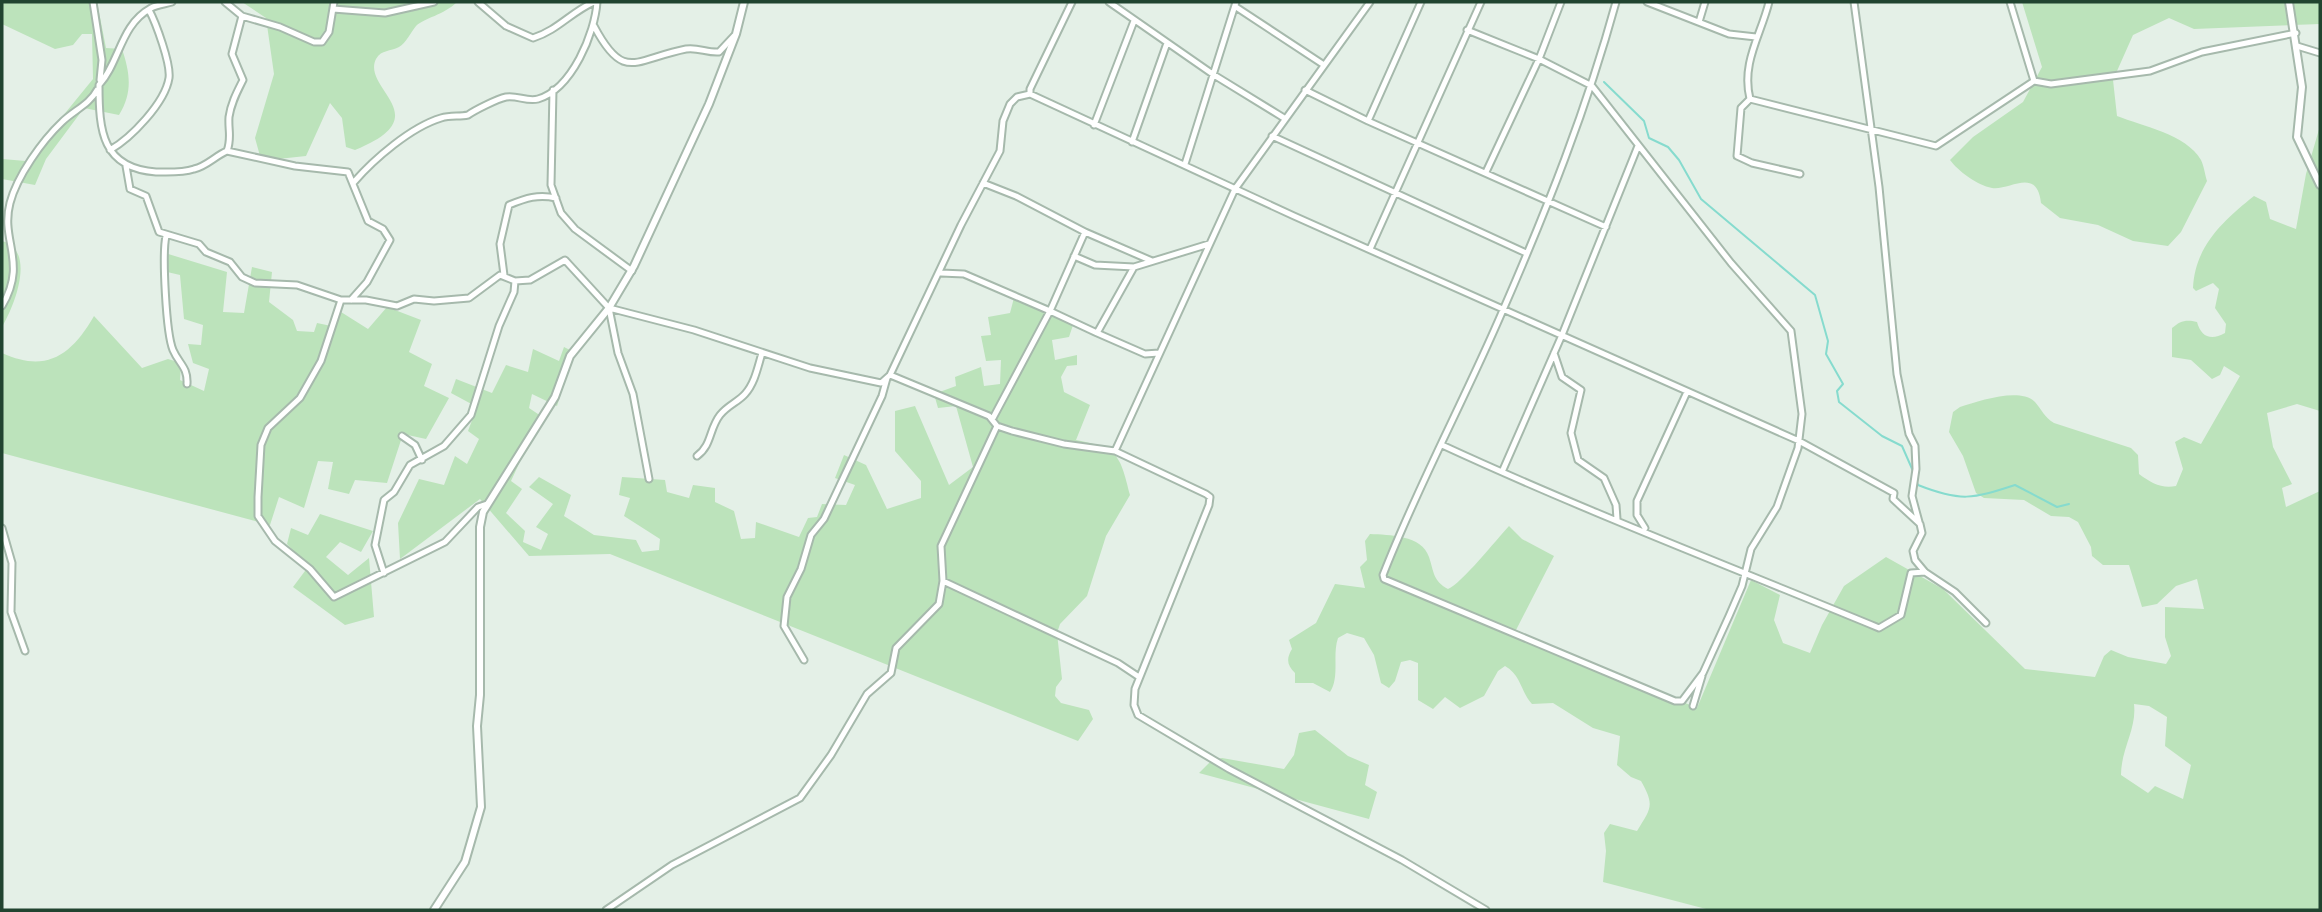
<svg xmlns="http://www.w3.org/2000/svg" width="2322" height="912" font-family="Rubik,sans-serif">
<rect width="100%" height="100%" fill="#e4f0e7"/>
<path fill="#bce3bb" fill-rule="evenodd" d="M2 2H97L106 48 122 49C130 73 133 92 119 115L84 108 46 159 35 185 2 179V159L26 161 93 79 92 34H82L73 45 55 49 2 24Z
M242 2H457C444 15 424 18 416 26 411 32 406 43 399 47 390 52 382 49 376 59 361 89 440 116 355 150L346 147 342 118 330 103 306 156 278 159 260 156 255 138 274 74 266 18Z
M2022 2H2320V24L2194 29 2169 18 2133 35 2113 80 2117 116C2142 126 2186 134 2201 160 2204 166 2205 175 2207 181L2181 232 2168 246 2133 241 2098 225 2060 218 2041 203C2037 166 2009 191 1992 188 1977 185 1958 171 1950 160L1973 137 2023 102 2042 67Z
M2320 126V411L2297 404 2267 413 2273 447 2292 484 2282 488 2286 507 2320 491V910H1710L1603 882 1606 851 1604 833 1610 824 1637 831C1651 808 1655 806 1641 781L1631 777 1617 765 1620 736 1593 728 1553 703 1532 704C1520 691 1522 676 1505 666L1498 671 1484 696 1460 708 1445 697 1433 709 1418 700V663L1410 660 1401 662 1395 681 1389 688 1381 683 1374 655 1364 638 1347 633 1338 638C1332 655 1340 676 1330 692L1313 683H1295V673C1287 665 1286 659 1292 649L1289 640 1316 623 1335 584 1365 588 1360 567 1367 560 1365 541 1370 534C1389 535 1422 535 1429 557 1434 572 1433 581 1448 589 1462 583 1496 540 1509 526L1522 539 1554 556 1516 630 1697 708 1751 580 1780 595 1774 620 1783 643 1810 653 1822 625 1844 586 1886 557 1943 589 2025 669 2095 677 2104 656 2111 650 2128 657 2166 664 2171 656 2165 637V607L2204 609 2197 579 2176 586 2157 604 2142 607 2129 565H2103L2092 556 2091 547 2078 522 2069 517 2051 516 2024 500 1984 498 1976 493 1963 456 1949 432 1953 412 1960 407C1979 401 2020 387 2035 402 2042 410 2044 417 2054 423L2131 448 2138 455 2139 474C2151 483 2162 489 2176 486L2183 469 2175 442 2184 437 2201 444 2240 376 2224 366 2220 375 2212 379 2191 360 2172 357V328C2180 321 2186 319 2197 322 2201 337 2211 341 2225 333L2226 324 2215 308 2219 289 2213 283 2196 291 2193 288C2195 246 2223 221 2254 196L2266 202 2270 219 2296 229 2306 174ZM2134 704 2149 706 2167 717 2165 746 2191 765 2183 799 2155 786 2148 793 2121 775C2121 749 2137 729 2134 704Z
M2 241C37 250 14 307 2 327Z
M165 253 227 272 223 312 244 313 252 267 272 272 269 302 293 320 297 331 314 332 317 323 336 327 341 312 368 329 387 307 421 320 409 352 432 364 424 386 449 398 426 439 403 434 387 483 355 480 349 494 328 489 333 462 318 461 304 508 279 497 270 525 2 453V353C46 373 71 356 94 316L142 368 168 359 181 363 180 380 204 391 209 369 193 363 188 344 201 345 203 325 184 319 180 275 163 271Z
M1015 294 1075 319 1069 337 1052 340 1055 360 1077 355V365L1067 366 1061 377 1064 392 1090 405 1076 440C1118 448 1120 454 1130 495L1106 536 1087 596 1060 624 1057 633 1062 679 1056 687 1055 696 1061 703 1089 710 1093 719 1078 741 610 554 529 556 480 499 400 559 398 523 419 479 444 485 455 456 467 464 479 439 468 431 477 407 451 393 456 379 492 393 506 365 528 372 533 349 559 361 564 347 574 352 557 406 532 394 529 408 541 416 511 481 522 489 506 513 525 531 523 542 541 550 548 534 536 527 553 504 529 487 539 477 571 495 564 516 594 535 636 540 642 552 659 550 660 539 624 516 630 498 619 495 622 477 665 480 667 492 689 498 693 485 715 488V502L734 511 741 539 755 538 756 522 799 537 808 518 817 517 822 504 846 505 855 485 835 478 844 455 866 465 887 509 921 498V481L895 451V411L915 406 949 485 973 467 956 406 938 408 934 394 956 386 955 377 981 367 984 386 1000 384 1001 360 986 361 981 336 991 335 988 317 1010 313Z
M320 514 373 531 361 552 340 542 326 557 348 575 369 558 374 617 345 625 293 587 308 567 287 544 291 528 308 535Z
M1315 730 1348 756 1369 765 1365 785 1377 792 1369 819 1199 773 1212 760 1222 758 1284 769 1294 755 1299 733Z"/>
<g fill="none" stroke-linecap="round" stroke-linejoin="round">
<path stroke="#86dbce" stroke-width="2" d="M1604 82 1644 121 1649 138 1668 147 1679 160 1701 199 1815 295 1828 341 1826 354 1843 384 1837 391 1839 402 1882 436 1902 446 1913 471
M1916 480 1918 485C1961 502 1972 499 2015 485L2057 507 2069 504"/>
<defs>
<path id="minor" d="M93 2 102 60 100 80
M172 2C165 4 157 5 151 8 120 25 120 62 99 85 99 131 102 168 156 172 169 172 182 173 194 169 207 166 215 156 227 151L295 166 348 172 368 221 383 229 390 240 367 282 351 300
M225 2 242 16 280 27 314 42H322L329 32 334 2
M478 2 506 26 533 38C558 30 571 12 594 2
M1109 2 1214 75 1284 118
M1647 2 1729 34 1756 37
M1769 2C1761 35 1741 63 1750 99L1936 146 2034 81 2051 84 2150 71 2202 52 2296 33
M1854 2 1879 187 1897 374 1909 434 1915 446 1916 469 1912 496 1919 522
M2010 2 2034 81
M1236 7 1324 65
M333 9 385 13 434 2
M1699 22 1705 2
M594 26C624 83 635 59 686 49 698 47 707 53 719 52L734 36
M1467 30 1539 59 1592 86 1731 263 1791 331 1802 414 1798 448 1777 507 1751 549 1742 586 1729 616 1703 673 1682 701H1675L1384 579 1383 575C1418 485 1465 399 1503 310 1547 209 1587 108 1616 2
M2297 46 2320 53
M553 90 551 185 561 213 575 229 632 271
M1305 90 1368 121 1606 227
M1030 94V89L1072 2
M1750 99 1741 108 1737 156 1752 163 1800 174
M1368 121 1421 2
M1094 125 1134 21
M1272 136 1526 253
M1132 142 1167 43
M110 150C131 138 165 103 169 78 171 64 156 23 149 10
M227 151C232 138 228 130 229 117 231 103 237 92 243 80L232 54 242 16
M1185 164 1236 2
M126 166 130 189 146 196 159 232 199 244 206 252 230 262 242 277 255 283 297 285 341 300H366L397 306 414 299 434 301 469 298 500 275 515 281 530 280 565 260 609 308 618 353 633 394 649 479
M1486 172 1539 59 1561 2
M354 182C374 159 411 127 441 118 451 115 459 117 468 115 475 110 497 99 506 97 517 95 527 102 538 99 572 89 595 33 597 2
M983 183 1016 196 1085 232 1050 311 1097 333
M1085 232 1152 261
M166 236C162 254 166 333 173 350 179 364 188 367 187 384
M1370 249 1481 2
M1074 256 1095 265 1134 267
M941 273 964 274 1050 311 993 418
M504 275 500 244 509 205C526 198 538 194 556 198
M341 300 321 361 300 398 268 428 261 445 258 497V516L275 541 310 569 334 597 445 542 478 507 487 504
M2 306C28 262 0 241 10 203 17 176 42 141 62 122 73 111 90 104 97 90
M609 308 694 330 810 368 881 383 890 375 895 377 989 416 997 426 1012 431 1064 444 1115 451 1206 494 1210 497 1209 505 1135 689 1134 705 1138 715 1229 769 1402 860 1486 910
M1159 353 1145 354 1097 333 1134 267 1209 244
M1554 353 1562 377 1581 390 1571 433 1578 460 1604 478 1616 505 1617 519
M890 375 961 225 1000 151 1003 121 1010 104 1017 97 1030 94 1294 216 1799 441 1894 493 1893 499 1920 524 1922 533 1913 551 1915 560 1925 572 1955 592 1986 623
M402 436 415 445 422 460
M1442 445C1585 511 1734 568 1879 628L1901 615 1911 573 1925 572
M1115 451 1235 189 1370 2
M697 456C712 445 709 429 720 415 728 405 738 402 745 394 755 383 758 366 762 353
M1502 472 1562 335 1638 146
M2 528 12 563 11 612 25 651
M1645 528 1637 515V501L1687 392
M384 573 375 545 384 500 394 492 410 465 444 446 471 415 499 326 514 292 515 281
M943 581 1118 663 1139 677
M804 660 784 626 787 597 801 569 811 535 824 519 882 396 887 378
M1693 706 1702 676
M606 910 672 865 800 798 831 755 867 694 891 673 896 648 939 604 943 581 941 546 997 426"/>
<path id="tertiary" d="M2289 2 2302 87 2297 137 2320 185
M434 910 465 862 481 807 477 726 480 695V527L483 512 555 397 570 356 609 308 634 266 709 104 736 34 744 2"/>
</defs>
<use href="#minor" stroke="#a6b9ac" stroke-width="9"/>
<use href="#tertiary" stroke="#a6b9ac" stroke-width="10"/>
<use href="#minor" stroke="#fff" stroke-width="5"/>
<use href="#tertiary" stroke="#fff" stroke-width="6"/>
</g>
<rect width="2322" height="912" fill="none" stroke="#214430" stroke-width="7"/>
</svg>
